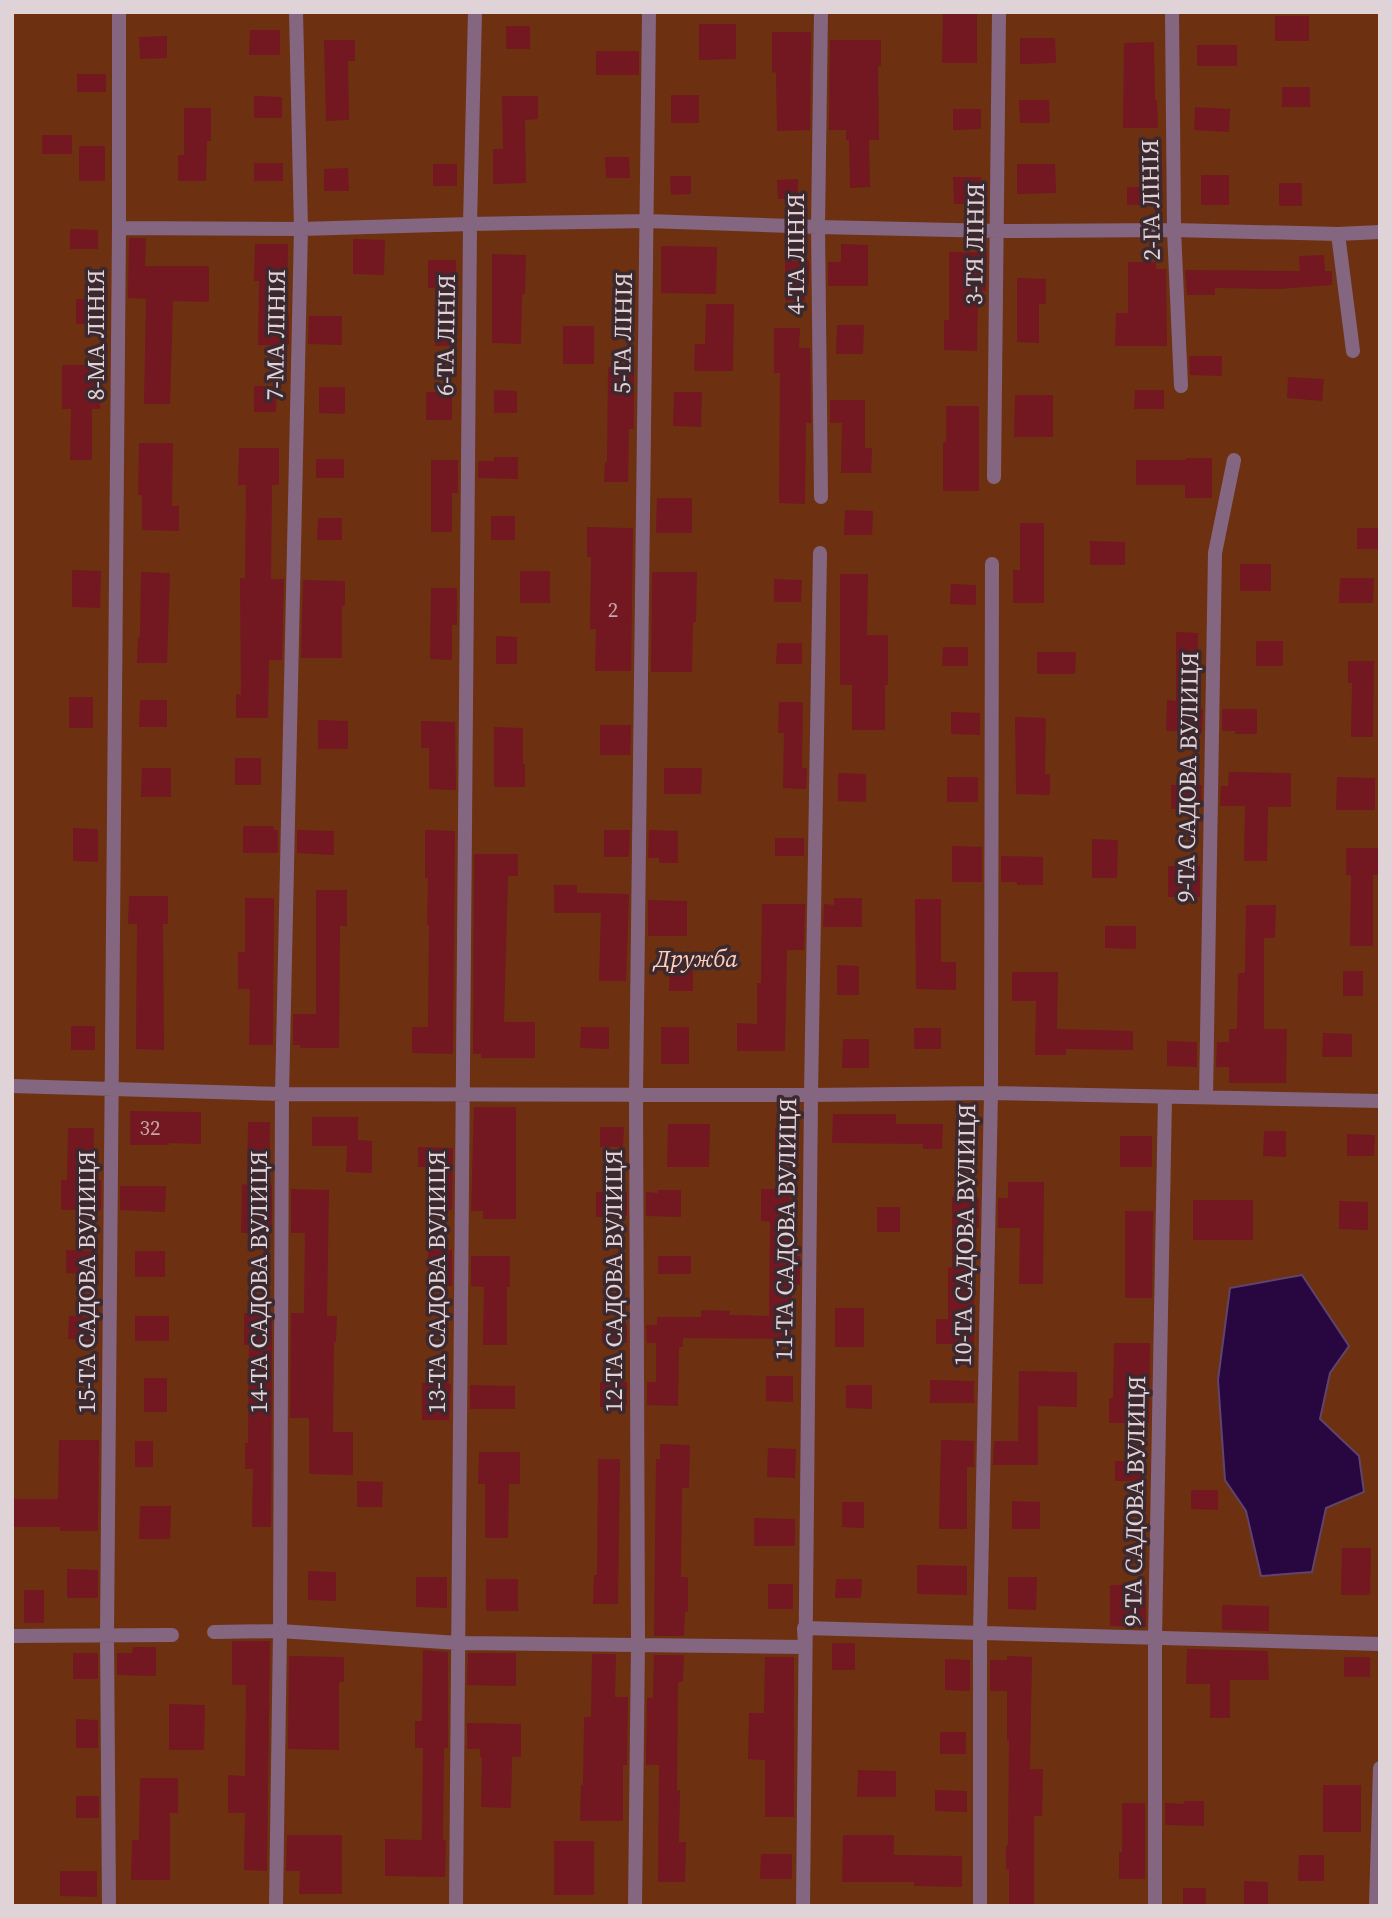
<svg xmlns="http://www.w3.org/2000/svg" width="1392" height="1918" font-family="'Source Serif 4',serif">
<rect width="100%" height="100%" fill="#3b292f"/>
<path fill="#6d3112" d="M12 12H1380V1906H12Z"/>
<path fill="#28063f" stroke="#5f446d" stroke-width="2" d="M1302 1275 1349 1346 1330 1373 1320 1419 1359 1456 1364 1492 1326 1508 1312 1572 1261 1576 1246 1511 1225 1480 1218 1380 1230 1288Z"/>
<path fill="#731721" d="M943 12H977V63H942Z
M1275 16H1309V41H1275Z
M699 24H736V59L699 60Z
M506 26H530V49H506Z
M250 30H280V55H249Z
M772 32H811L810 130 777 131 776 72 772 73Z
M167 36V58L140 59 139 37Z
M1020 38H1055L1056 63 1020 64Z
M324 40H355V61H348L349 120 326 121Z
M830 40H881V66H878L879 140H869L870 187 850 188 849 140H846V130H829Z
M1154 42 1155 100H1157L1158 128H1123L1124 43Z
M1197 45H1237V66H1197Z
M596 51H639V75H596Z
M77 74H106V92H77Z
M1282 87H1310V107H1282Z
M671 95H699V123H671Z
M254 96 282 97V118H254Z
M502 96H538V119L525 120 526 183 493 184V149H503Z
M1019 100H1049L1050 123H1020Z
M1195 107 1230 109 1229 132 1194 130Z
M184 108H211V141H207L206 181H178V155H184Z
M953 109H981V129L953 130Z
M42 135H72V154H42Z
M79 146H105V181H79Z
M605 157H629L630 178H606Z
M254 163H283V181H254Z
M433 164H457V186H433Z
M1017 164H1055L1056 193 1017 194Z
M348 168 349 191H324V169Z
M1201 175H1229V205H1201Z
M670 176H691V194L671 195Z
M953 177H981L982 204H954Z
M798 179V199H778L777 180Z
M1279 183H1302V206H1279Z
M1127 187H1159V205H1127Z
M70 229 98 230V249H70Z
M129 238H146L145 266H209V302L173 301 170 404H144L146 299 128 298Z
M353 239 385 240 384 275 353 274Z
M255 244H288L287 315H289V344L287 346 258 345 259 281H254Z
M841 244 868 245V286H828V262H841Z
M661 246 717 247 716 294 661 293Z
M949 252H987L986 291H978L977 351 944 350V320H949Z
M492 254 526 255 525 294H522L521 344 492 343Z
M1324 255 1325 271H1332V285L1279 289 1215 288V295H1187L1185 270 1300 271 1299 256Z
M428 260H456L457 346H435V288H428Z
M785 261H809V285H805V301H785Z
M1128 262H1156V269H1166L1167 346H1115L1116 313H1128Z
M1017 278 1046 279V304H1039V343L1017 342Z
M76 299 105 300V324H76Z
M706 304H734L733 371H694L695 344H705Z
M309 316H342V345L308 344Z
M837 325H864L863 354H836Z
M563 326H594V364H563Z
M774 328H800L799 348H810L811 423H806L805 504 779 503 780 373H774Z
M1189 356H1222V376L1190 375Z
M62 365H101L100 409H92V460H70L71 409H62Z
M608 367 634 368V429H629L628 482H604L605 462H607Z
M1288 377 1324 379 1322 401 1287 398Z
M254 386H277L276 412H254Z
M319 387H345V414L319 413Z
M494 390 517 391V413H494Z
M1135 390H1164V409H1134Z
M426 392H452V420H426Z
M674 392H702L701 427 673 426Z
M1015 395H1053V437H1014Z
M830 400H865V448H872L871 473H841L842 423H830Z
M946 406H979V491H943V442H946Z
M139 443H173L172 506H179V531L142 530V495H138Z
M239 448H279V485H272L271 579H284L282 660H269L268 718H236V694L241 695 240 578H245L246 485H238Z
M494 457H518V479L478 478V461H494Z
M1186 458H1212V498H1185V485H1136V460H1186Z
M316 459H344V478H316Z
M431 460H458V493H452V532H431Z
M657 498H692V533H656Z
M845 510 873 511 872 535H844Z
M491 516H515V540H491Z
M318 518H342V540H317Z
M1020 523H1044V603H1013V570H1020Z
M587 527 633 528 631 671H595L596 629H590L591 557H587Z
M1357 528H1380V549H1357Z
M1090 541 1125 542V565H1090Z
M1240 564H1271V591H1240Z
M72 570 101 571 100 608 72 607Z
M520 571H550V603H520Z
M141 572 170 573 167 663H137L138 637H140Z
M652 572H697L696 622H693L692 672H651Z
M840 574H868L867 635H888V685H885V730H852V685H840Z
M1340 578H1374L1373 603H1339Z
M774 579 802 580 801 602H774Z
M303 580 345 581V606H342V658H301Z
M951 584 976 585V605L950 604Z
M431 588H457V625H452V660L430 659Z
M1176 632 1198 633 1197 701H1200V709H1203L1202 731H1166L1167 700 1176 701Z
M496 636 517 637V664H496Z
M1256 641H1283V666H1256Z
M777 643H802V664H776Z
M943 647H968V666H942Z
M1037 652H1076L1075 674H1037Z
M1348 661H1374L1373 737H1351L1352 683H1348Z
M69 697H93V728H69Z
M140 700H167V727H139Z
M779 702H803L802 768H807L806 789 783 788 784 733H778Z
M1222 709H1257V734H1235V731H1222Z
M951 712 980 713V735L951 734Z
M1015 717 1046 718 1045 774H1050V795L1016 794Z
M318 720 348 721V749H318Z
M421 721 455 722 456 790 429 789V748H421Z
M600 725H631L630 755H600Z
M494 727 523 728V764H525V787H494Z
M235 758H261V785H235Z
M142 768H171V797H141Z
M664 768H702L701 794H664Z
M1229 772 1291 773V807H1268L1267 861H1244L1245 806H1220L1221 786H1228Z
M838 773 866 774V802L838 801Z
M947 777H978V802H947Z
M1337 777 1375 778V810H1336Z
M1171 785H1202L1201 806H1198V809H1171Z
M243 826H274V830H278V853H243Z
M73 828 98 829V862L73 861Z
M297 830 334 831V855L297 853Z
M425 830 455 831 453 1054 412 1053V1027H428L429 925H427L428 878H425Z
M604 830H630L629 857H604Z
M649 830 678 831V863H659V858H648Z
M775 838H804V856H775Z
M1092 839 1118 840 1117 878H1092Z
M952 846 982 847V882H952Z
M1346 848H1378V875H1373V946H1350L1351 875H1346Z
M474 854H518V876H508L504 1022H535V1058H481V1054H473Z
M1001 856 1043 857V885H1017V882H1001Z
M1168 866H1200V897H1168Z
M554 885H577V893L629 894 626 981H599L601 913H554Z
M316 890H347V926H340L339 1048H300V1045H293V1014H316Z
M129 896H168V924H163L164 1050 136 1049 137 924H128Z
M245 898H274L273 1045H249L250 989H238V952H245Z
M834 898H862V927H823L824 904 834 905Z
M915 899H941V962H956V990L916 989Z
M648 900 687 901V936H648Z
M762 904H805L804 950H787L785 1051H737V1023L757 1024V983H761Z
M1246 905H1276L1275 938H1264V1029H1287L1286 1083H1229V1067H1216L1217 1042H1229V1029H1237L1238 973H1245Z
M1105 926H1136V949L1105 948Z
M670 963 693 964V991H669Z
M837 965 859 966V995H837Z
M1343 971H1363V996H1343Z
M1012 972H1058L1057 1029 1133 1031V1050L1066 1049V1055H1035L1036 1001H1012Z
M71 1026H95V1050H71Z
M581 1027H609V1049L580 1048Z
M661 1027H689V1064H661Z
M914 1028H941V1049H914Z
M1323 1033 1352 1034V1057H1322Z
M843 1039H869V1068H842Z
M1167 1041 1197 1042V1067L1167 1066Z
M474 1107H516V1219H483V1211H471Z
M130 1111 201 1112V1144L169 1143V1145H130Z
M833 1114H896V1124H943L942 1149H923V1144L832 1143Z
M312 1117H358V1140L372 1141V1173L346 1172 347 1146H312Z
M248 1122H270L269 1185H272V1233H241L242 1184 247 1185Z
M668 1124H710L709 1167H667Z
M600 1127H624L623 1147H600Z
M68 1128H94L93 1180H101V1210H61V1180H67Z
M775 1128H793V1158H775Z
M1264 1131H1286V1157L1263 1156Z
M1347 1134 1375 1135 1374 1156H1347Z
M1120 1136H1152V1167H1120Z
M418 1147 453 1148 452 1210H431V1167H418Z
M1008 1182H1044L1043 1284H1019L1020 1228H998V1198H1008Z
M120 1186H166L165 1212 120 1210Z
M291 1189 329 1190 327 1316H337L336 1342H334L333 1432H353V1475L309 1474V1418H290L291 1313H304L305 1233H291Z
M761 1189H790V1256H800V1285L792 1284 791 1339 683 1338V1347H679L678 1406 647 1405V1382H656V1343H647L646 1325H657V1317H701V1310L730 1311V1315L769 1316 770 1222 761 1221Z
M658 1190H681V1217L646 1216V1192L658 1193Z
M596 1192H627V1216L596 1217Z
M952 1197 979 1198V1228H974V1344H936V1319H948V1267L952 1268Z
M1193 1200H1253V1240H1193Z
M1339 1201 1368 1202V1230L1339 1229Z
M877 1207H900V1232H877Z
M1125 1211H1153L1152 1298H1125Z
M66 1250 94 1251V1274L66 1273Z
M428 1250H452V1286L428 1285Z
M135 1251H165V1277H135Z
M471 1256H510V1287H507V1345H483L484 1287 471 1286Z
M658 1256H691V1274H658Z
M835 1308H864V1347H835Z
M244 1313H272L271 1527H252L253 1469H245V1443H248L249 1345H244Z
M69 1316 92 1317V1340L68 1339Z
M135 1316H169V1341H135Z
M602 1324H627V1343H602Z
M1114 1343H1150L1149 1423H1109V1398H1113Z
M1019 1371 1077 1372V1407L1038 1406V1465H993L994 1441H1018Z
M766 1376H793V1402L766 1401Z
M144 1378H167V1412H144Z
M930 1380 974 1381V1403H930Z
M600 1382H627V1405H621V1407H600Z
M422 1383H449L451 1385 449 1420H422Z
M470 1385 515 1386V1409H470Z
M846 1385H872V1409L846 1408Z
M59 1440H99L98 1531H60V1527H12V1499H58Z
M941 1440 974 1441V1467H967V1529H939Z
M135 1441H153V1467H135Z
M660 1444 690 1445 689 1488H682L681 1577H688V1612H685L684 1636H654L656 1459H660Z
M768 1448 796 1449 795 1478 767 1477Z
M479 1452H520V1484H509L508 1538H485V1484H478Z
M598 1459H620L618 1604H593L594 1575H597Z
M1115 1461H1142V1481H1115Z
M357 1481 383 1482 382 1507H357Z
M1191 1490H1218V1510L1191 1509Z
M1012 1501 1040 1502V1529H1012Z
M842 1502H864V1528L842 1527Z
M140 1506H171L170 1539H139Z
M754 1518 795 1519V1546H754Z
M1342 1548H1371L1370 1595H1341Z
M917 1565 967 1566V1595L917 1594Z
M67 1569 98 1570V1598H67Z
M308 1571 336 1572V1601L308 1600Z
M416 1577H447V1608L416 1607Z
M1008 1577H1037L1036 1610 1008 1609Z
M486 1579H518V1611H486Z
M836 1579H862L861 1598H835Z
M768 1584H793V1609H768Z
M1110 1585H1146V1627L1110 1626Z
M24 1590H44V1623H24Z
M1222 1605 1269 1606V1631L1222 1630Z
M232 1641H270L267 1871 244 1870 245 1813H228V1775L245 1776 246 1685H232Z
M832 1643H855V1670H832Z
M133 1647H156V1676L117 1675V1653H132Z
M1187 1649 1268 1651 1269 1680H1230V1718H1210V1684H1186Z
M423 1650 448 1652V1748H444L443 1840H446L445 1877 385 1876V1839L422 1840 423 1748H415V1721H422Z
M73 1653H98V1679H73Z
M468 1653H516V1686L467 1685Z
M592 1654H616L615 1697H628L627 1765H623V1821H580L581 1785H583L584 1717H591Z
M654 1655H684L683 1682H678L677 1790H680L679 1842H686L685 1882H658L659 1765H646L647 1698H653Z
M289 1656 344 1657V1682H339V1750L288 1749Z
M1007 1656 1032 1657 1030 1769H1043L1042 1816H1034V1906H1009V1869H1006V1845H1008L1009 1740H1007V1691H990V1660H1007Z
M765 1657H794V1817H765V1760L748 1759 749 1713H764Z
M1344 1657H1370V1677H1344Z
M945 1659 970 1660V1691L945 1690Z
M169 1704 205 1705 204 1750H169Z
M76 1719 98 1720V1748H76Z
M467 1723 521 1724V1757H512L511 1808 481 1807 482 1757H480V1749H467Z
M940 1732H966V1754H940Z
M858 1770 896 1771V1797H857Z
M140 1778H178V1813H170V1880H131L132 1840H139Z
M1323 1785H1361V1832H1323Z
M935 1790 967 1791V1812L935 1811Z
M76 1796H99V1818H76Z
M1184 1801H1204V1826L1165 1825V1803L1184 1804Z
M1122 1803H1145V1879H1119V1852H1122Z
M287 1835H342V1894H299L300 1871H286Z
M843 1835H894V1855L962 1856V1887L914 1886V1882H842Z
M554 1841H594V1895H554Z
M761 1854H792V1879H760Z
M1299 1855H1324V1881H1298Z
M60 1871H97V1897L60 1896Z
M1244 1881 1268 1882V1906H1244Z
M1183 1888H1206V1906H1183Z"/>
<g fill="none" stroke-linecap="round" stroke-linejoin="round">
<path stroke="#856681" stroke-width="14" d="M821 12 818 227 821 497
M1172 12 1174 230 1181 386
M119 228 301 229 470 224 647 221 818 227 998 231 1174 230 1338 234 1380 232
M1338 234 1353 351
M994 477 999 12
M12 1086 282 1094 811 1095 991 1093 1380 1101
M1206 1097 1215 553 1234 460
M214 1632 280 1631 458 1643 805 1647 804 1628 1380 1644
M12 1636 172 1635
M109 1906 107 1634 119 228V12
M276 1906 280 1631 282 1094 301 229 296 12
M456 1906 470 224 475 12
M635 1906 638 1644 636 1095 649 12
M803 1906 811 1095 820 553
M980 1906V1633L991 1093 992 564
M1155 1906V1637L1165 1097
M1376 1906 1380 1768"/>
</g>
<g text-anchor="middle" stroke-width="7" stroke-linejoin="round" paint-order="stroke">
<g font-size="21" fill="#c4a4aa">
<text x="613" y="617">2</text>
<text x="150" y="1135">32</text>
</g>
<g font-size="24" fill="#dfd3d7" stroke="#3b292f">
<text transform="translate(1151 200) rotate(-91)" y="8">2-ГА ЛІНІЯ</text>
<text transform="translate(975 244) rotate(-89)" y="8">3-ТЯ ЛІНІЯ</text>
<text transform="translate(796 254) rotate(-90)" y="8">4-ТА ЛІНІЯ</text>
<text transform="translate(623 333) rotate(-89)" y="8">5-ТА ЛІНІЯ</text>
<text transform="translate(96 335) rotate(-90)" y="8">8-МА ЛІНІЯ</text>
<text transform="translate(276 335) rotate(-89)" y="8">7-МА ЛІНІЯ</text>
<text transform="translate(446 335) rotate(-89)" y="8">6-ТА ЛІНІЯ</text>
<text transform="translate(1188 777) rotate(-89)" y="8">9-ТА САДОВА ВУЛИЦЯ</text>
<text transform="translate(786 1229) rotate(-89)" y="8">11-ТА САДОВА ВУЛИЦЯ</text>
<text transform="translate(965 1235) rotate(-89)" y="8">10-ТА САДОВА ВУЛИЦЯ</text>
<text transform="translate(614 1281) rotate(-90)" y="8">12-ТА САДОВА ВУЛИЦЯ</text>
<text transform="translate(87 1282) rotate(-90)" y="8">15-ТА САДОВА ВУЛИЦЯ</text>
<text transform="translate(259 1282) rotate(-90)" y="8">14-ТА САДОВА ВУЛИЦЯ</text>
<text transform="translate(437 1282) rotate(-90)" y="8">13-ТА САДОВА ВУЛИЦЯ</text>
<text transform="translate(1135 1501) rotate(-89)" y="8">9-ТА САДОВА ВУЛИЦЯ</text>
</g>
<g font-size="24" font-style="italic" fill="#ffcfb9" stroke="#3b292f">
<text x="696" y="967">Дружба</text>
</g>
</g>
<rect width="1392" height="1918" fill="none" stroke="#dfd3d7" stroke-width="28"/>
</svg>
